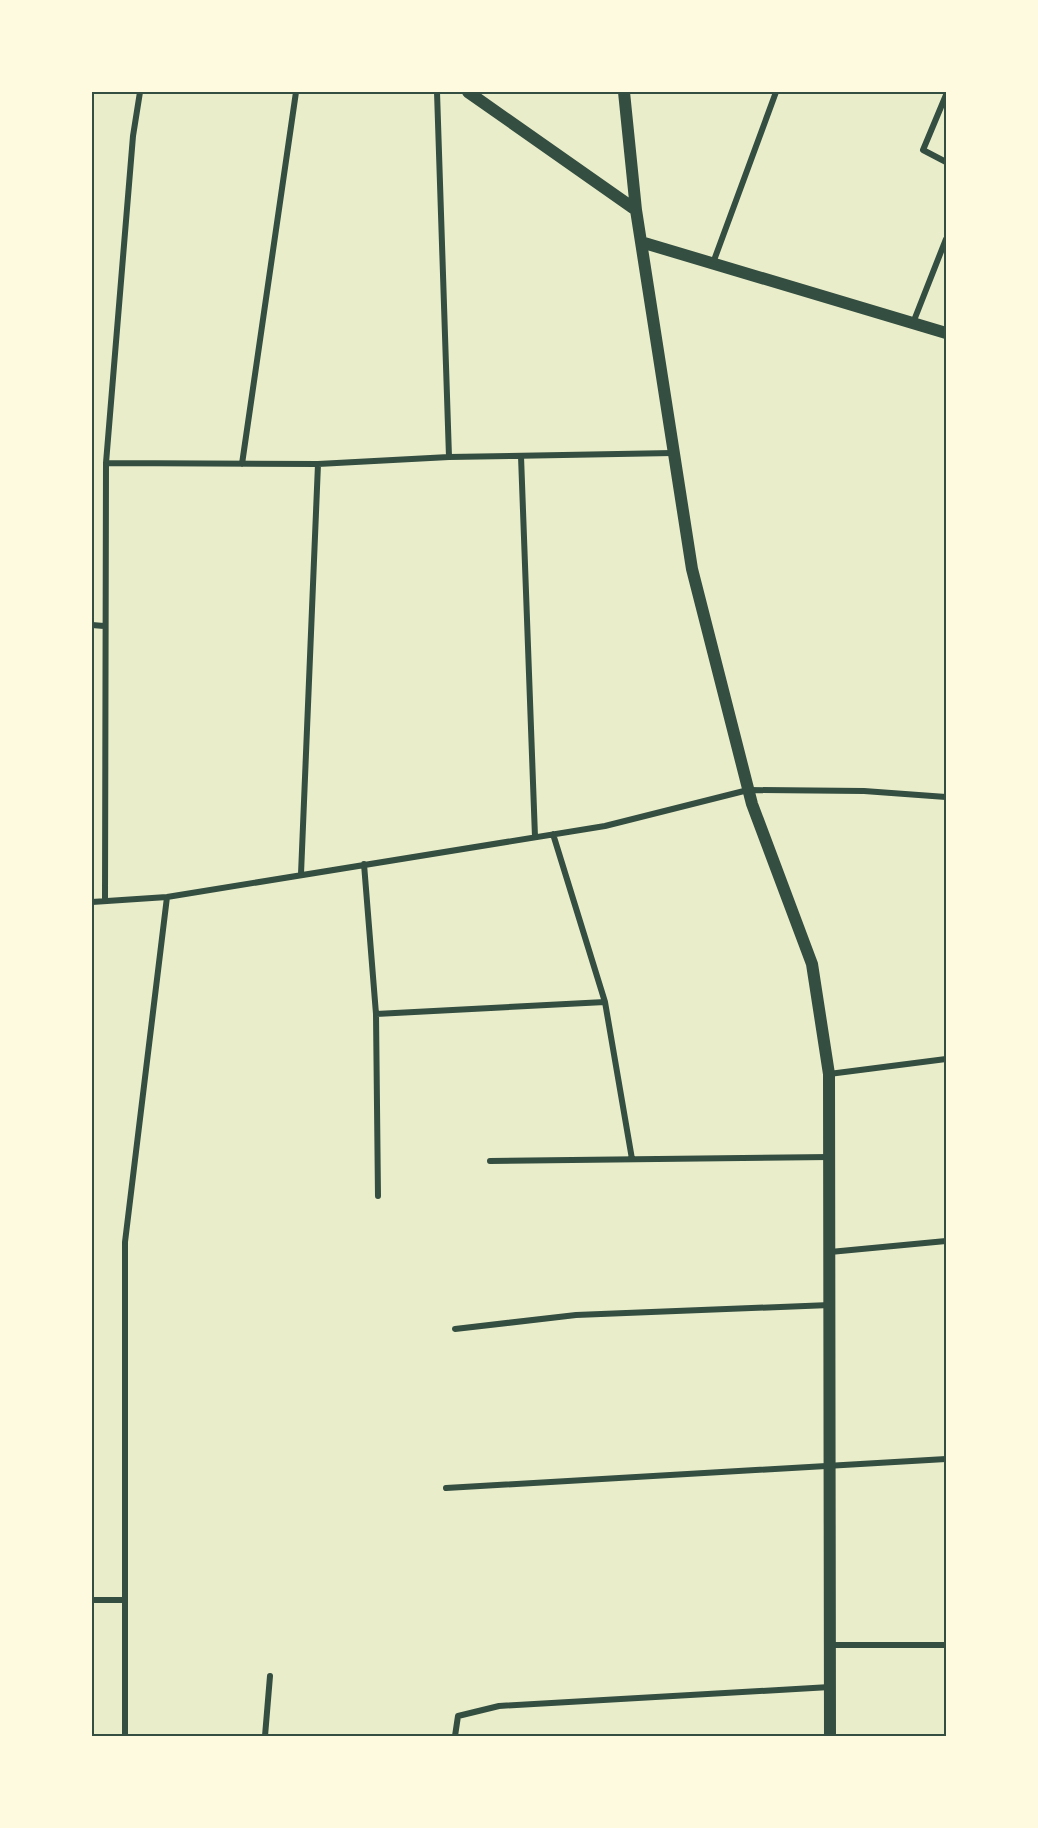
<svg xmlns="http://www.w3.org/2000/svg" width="1038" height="1828" font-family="Roboto,sans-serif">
<rect width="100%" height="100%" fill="#e9edc9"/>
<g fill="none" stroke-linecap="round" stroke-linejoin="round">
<path stroke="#344e41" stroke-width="6" d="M437 92 449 457
M946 95 923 150 946 162
M713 263 776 92
M913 323 946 239
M521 456 535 837
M106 463 318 464 449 457 673 453
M242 464 296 92
M92 625 104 626
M553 834 605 1002 632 1159
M364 864 376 1014 378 1196
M301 874 318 464
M105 901 106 463 133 136 140 92
M92 902 167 897 605 826 748 790 864 791 946 797
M376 1014 605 1002
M829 1074 946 1059
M490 1161 830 1157
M830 1252 946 1241
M455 1329 576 1315 830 1305
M446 1488 946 1459
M92 1600H124
M830 1645H946
M125 1736V1242L167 897
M265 1736 270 1676
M455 1736 458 1716 499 1706 830 1687"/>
<path stroke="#344e41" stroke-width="12" d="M468 92 636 210
M624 92 636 210 692 569 752 804 812 964 829 1074 830 1736
M641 242 946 333"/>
</g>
<rect width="1038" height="1828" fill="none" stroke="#fefae0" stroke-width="186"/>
<rect x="93" y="93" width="852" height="1642" fill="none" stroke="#344e41" stroke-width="2"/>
</svg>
